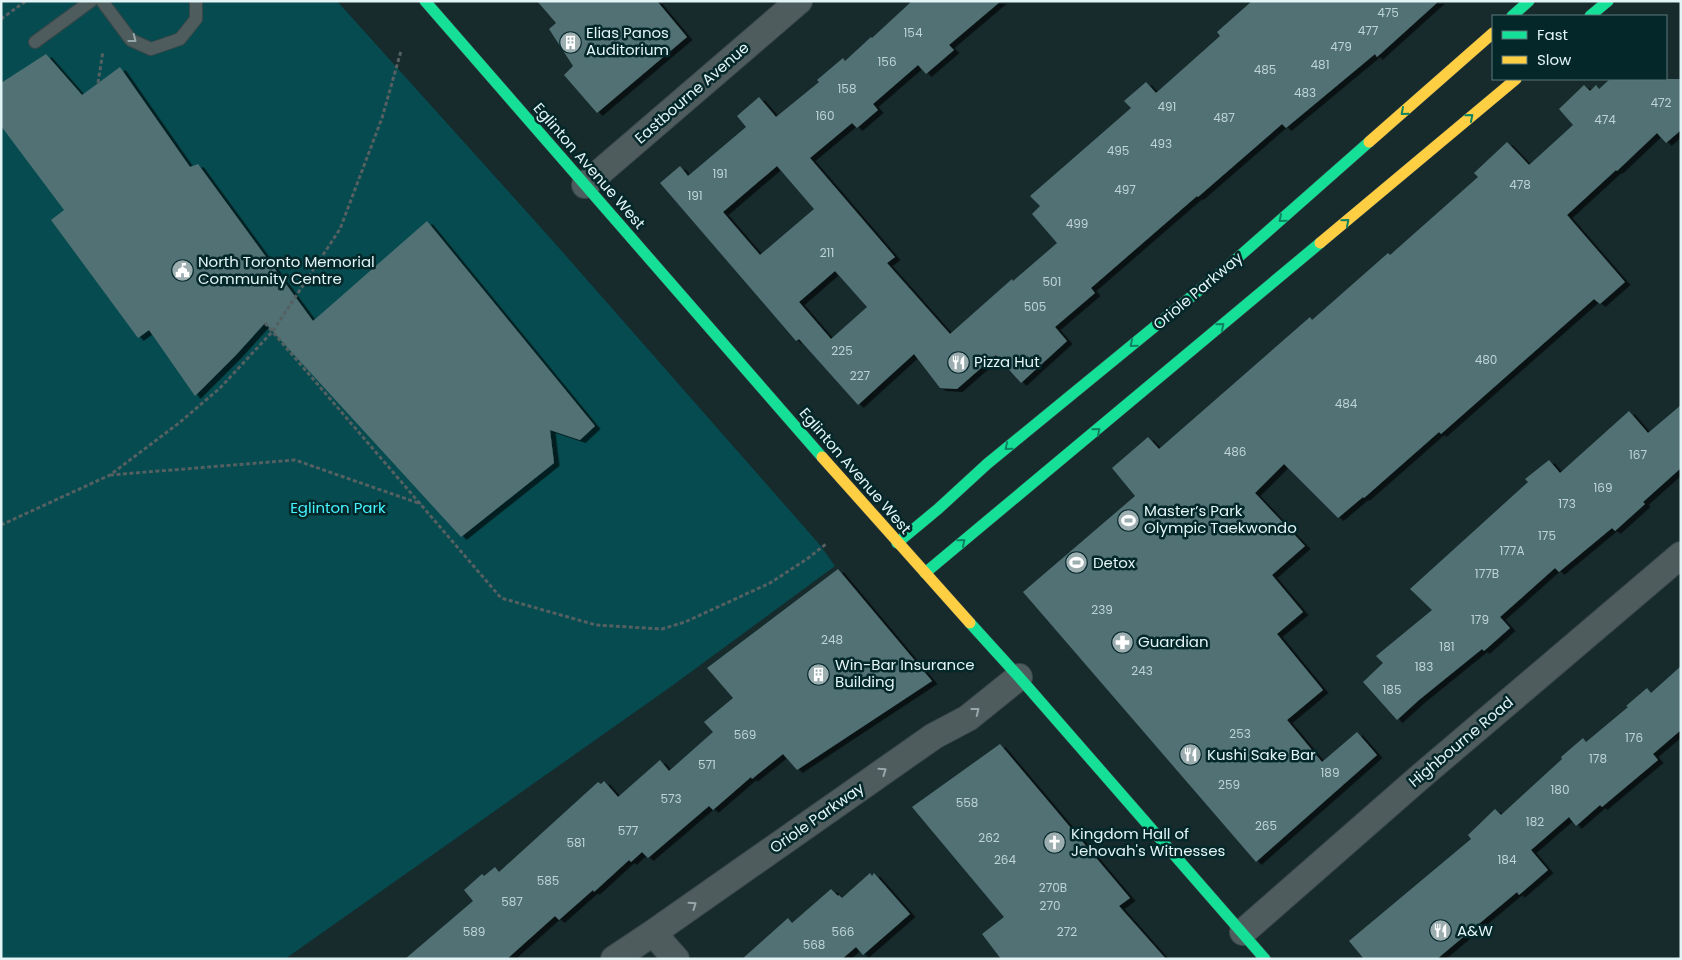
<svg xmlns="http://www.w3.org/2000/svg" width="1682" height="960" font-family="Poppins,sans-serif">
<defs>
<filter id="shadow"><feDropShadow dx="5.5" dy="3" stdDeviation="0" flood-color="#0009"/></filter>
</defs>
<rect width="100%" height="100%" fill="#172a2c"/>
<path fill="#064b4f" d="M1 1H337L552 240 820 545 835 566 669 688 285 959H1Z"/>
<path fill="#517174" fill-rule="evenodd" filter="url(#shadow)" d="M537 1H657L687 37 597 113 564 75 573 66 549 29 556 23Z
M912 1H1001L949 45 954 50 926 74 918 65 873 104 878 110 857 128 852 123 810 158 895 257 887 263 950 334 1012 279 1013 281 1057 243 1032 214 1040 206 1030 196 1131 108 1124 101 1146 82 1156 93 1220 36 1217 32 1252 1H1439L1377 57 1375 54 1286 128 1282 124 1198 197 1197 196 1091 288 1095 293 1055 327 1067 341 1021 383 996 355 957 389 940 388 914 354 858 405 799 339 796 341 660 183 680 166 688 176 746 127 737 116 759 97 776 117 819 82 817 80 843 58 845 61 871 37 872 38ZM777 166 814 209 760 255 723 212ZM835 271 867 307 831 339 799 302Z
M46 54 82 95 120 67 190 167 198 164 313 321 427 221 595 426 580 440 550 430 554 463 461 537 265 323 236 355 195 396 149 330 138 338 51 220 64 210 1 126V83Z
M1610 79H1681V130L1666 143 1657 133 1617 171 1616 170 1567 215 1625 282 1600 304 1594 299 1441 434 1439 432 1364 498 1363 497 1338 518 1284 464 1255 493 1305 546 1272 575 1303 612 1277 634 1323 690 1287 720 1322 762 1357 732 1377 755 1256 862 1023 592 1135 496 1112 468 1148 437 1159 449 1310 317 1312 320 1388 253 1390 255 1478 177 1474 173 1507 142 1529 165 1573 125 1559 109 1584 85 1590 91 1596 85 1599 89Z
M1681 405V468L1643 502 1645 504 1615 531 1612 528 1559 572 1555 568 1527 593 1500 617 1510 628 1484 651 1482 649 1419 700 1397 720 1363 682 1383 663 1376 656 1432 610 1410 589 1528 482 1525 479 1549 460 1560 473 1629 411 1648 433Z
M838 569 932 681 797 770 783 754 752 779 751 777 713 810 709 806 648 858 642 852 631 862 629 860 594 892 593 890 559 920 555 916 507 959H405L473 901 464 890 482 874 484 876 495 867 499 872 598 782 601 784 604 781 618 797 660 760 669 771 713 732 704 722 733 698 707 668Z
M1681 666V730L1653 754 1658 760 1602 807 1600 805 1576 826 1569 817 1531 850 1548 870 1519 895 1517 892 1437 959H1364L1349 941 1471 839 1468 835 1495 809 1501 815 1562 759 1561 757 1583 738 1586 742 1628 707 1626 706 1647 688 1651 693Z
M1000 744 1130 898 1119 906 1166 959H1001L982 934 1004 917 912 807Z
M870 873 872 876 874 873 910 914 863 955 856 947 842 959H742L788 918 792 923 831 889 838 896 839 895 842 898Z"/>
<g fill="none" stroke-linecap="round" stroke-linejoin="round">
<defs>
<path id="lane" d="M102 1 131 40 151 49 180 39 196 19V1
M35 42 91 1"/>
<path id="street" d="M585 185 799 1
M1243 932 1420 777 1681 555
M653 933 676 959
M614 959 653 933 934 736 968 718 1019 677"/>
<path id="fast" d="M425 1 822 457
M1512 16 1529 1
M1590 16 1608 1
M897 543 938 509 987 464 1225 269 1369 142
M925 573 1320 243
M970 623 1019 677 1265 959"/>
<path id="slow" d="M1369 142 1493 33
M1320 243 1516 79
M822 457 970 623"/>
</defs>
<use href="#lane" stroke="#394749" stroke-width="14"/>
<use href="#street" stroke="#394749" stroke-width="28"/>
<use href="#fast" stroke="#394749" stroke-width="12"/>
<use href="#slow" stroke="#394749" stroke-width="12"/>
<path stroke="#546062" stroke-width="3" stroke-dasharray="4 2.5" stroke-linecap="butt" d="M1 19 26 1
M98 83 103 51
M265 323 501 598 596 625 662 629 685 622 770 583 807 559 826 544
M110 475 295 460 421 504
M1 525 110 475 179 423 220 388 273 331 340 229 382 118 401 51"/>
<use href="#lane" stroke="#4f5c5d" stroke-width="12"/>
<use href="#street" stroke="#4f5c5d" stroke-width="26"/>
<use href="#fast" stroke="#16e098" stroke-width="11"/>
<use href="#slow" stroke="#ffcf43" stroke-width="11"/>
</g>
<defs><path id="oneway-chevron" d="M-2-3.5L2.5 0L-2 3.5" fill="none" stroke-width="1.6" stroke-linecap="round" stroke-linejoin="round" transform="scale(1.25)"/></defs>
<g stroke="#98a8aa">
<use href="#oneway-chevron" transform="translate(133 39) rotate(38)"/>
<use href="#oneway-chevron" transform="translate(976 711) rotate(-38)"/>
<use href="#oneway-chevron" transform="translate(883 771) rotate(-35)"/>
<use href="#oneway-chevron" transform="translate(693 905) rotate(-35)"/>
</g>
<g stroke="#0d8461">
<use href="#oneway-chevron" transform="translate(1404 112) rotate(139)"/>
<use href="#oneway-chevron" transform="translate(1470 117) rotate(-40)"/>
<use href="#oneway-chevron" transform="translate(1282 219) rotate(139)"/>
<use href="#oneway-chevron" transform="translate(1346 222) rotate(-40)"/>
<use href="#oneway-chevron" transform="translate(1221 326) rotate(-40)"/>
<use href="#oneway-chevron" transform="translate(1133 344) rotate(141)"/>
<use href="#oneway-chevron" transform="translate(1097 431) rotate(-40)"/>
<use href="#oneway-chevron" transform="translate(1008 447) rotate(141)"/>
<use href="#oneway-chevron" transform="translate(962 542) rotate(-40)"/>
</g>
<defs>
<symbol id="building-disc" viewBox="-11 -11 22 22"><circle r="9.5" fill="#9badaf" stroke="#04272a"/><path d="M-4-6H4V6H1V3H-1V6H-4ZM-2.5-4.3h1.7v1.8h-1.7ZM.8-4.3h1.7v1.8H.8ZM-2.5-1h1.7V.8h-1.7ZM.8-1h1.7V.8H.8Z" fill="#fff"/></symbol>
<symbol id="civic-disc" viewBox="-11 -11 22 22"><circle r="9.5" fill="#9badaf" stroke="#04272a"/><path d="M-.6-6.5H3V-4.5H.6V-3L4-1V1h2V6H-6V1h2V-1L-.6-3ZM-1.2 2.5V6h2.4V2.5Z" fill="#fff"/></symbol>
<symbol id="restaurant-disc" viewBox="-11 -11 22 22"><circle r="9.5" fill="#9badaf" stroke="#04272a"/><path d="M-5-6h1v4h1v-4h1v4h1v-4h1v5L-1.5 .5V6h-2V.5L-5-1ZM5-6V6H3V1.5H1.5Q1.5-4 5-6Z" fill="#fff"/></symbol>
<symbol id="stadium-disc" viewBox="-11 -11 22 22"><circle r="9.5" fill="#9badaf" stroke="#04272a"/><path d="M0-5a6.5 5 0 1 0 0 10a6.5 5 0 1 0 0-10ZM-3.5-1.8h7v3.6h-7Z" fill="#fff"/></symbol>
<symbol id="pharmacy-disc" viewBox="-11 -11 22 22"><circle r="9.5" fill="#9badaf" stroke="#04272a"/><path d="M-2-6h4v4h4v4h-4v4h-4v-4h-4v-4h4Z" fill="#fff"/></symbol>
<symbol id="church-disc" viewBox="-11 -11 22 22"><circle r="9.5" fill="#9badaf" stroke="#04272a"/><path d="M-1.2-6h2.4v3.5h3.3v2.4h-3.3V6h-2.4V-.1h-3.3v-2.4h3.3Z" fill="#fff"/></symbol>
</defs>
<g fill-rule="evenodd">
<use href="#building-disc" x="558" y="30" width="25" height="25"/>
<use href="#civic-disc" x="170" y="258" width="25" height="25"/>
<use href="#restaurant-disc" x="946" y="350" width="25" height="25"/>
<use href="#stadium-disc" x="1116" y="508" width="25" height="25"/>
<use href="#stadium-disc" x="1064" y="550" width="25" height="25"/>
<use href="#pharmacy-disc" x="1110" y="630" width="25" height="25"/>
<use href="#building-disc" x="806" y="662" width="25" height="25"/>
<use href="#restaurant-disc" x="1178" y="742" width="25" height="25"/>
<use href="#church-disc" x="1042" y="830" width="25" height="25"/>
<use href="#restaurant-disc" x="1428" y="918" width="25" height="25"/>
</g>
<g text-anchor="middle" stroke-width="5" stroke-linejoin="round" paint-order="stroke">
<g font-size="12" fill="#bed3d6">
<text x="1388" y="17">475</text>
<text x="1368" y="35">477</text>
<text x="913" y="37">154</text>
<text x="1341" y="51">479</text>
<text x="887" y="66">156</text>
<text x="1320" y="69">481</text>
<text x="1265" y="74">485</text>
<text x="847" y="93">158</text>
<text x="1305" y="97">483</text>
<text x="1661" y="107">472</text>
<text x="1167" y="111">491</text>
<text x="825" y="120">160</text>
<text x="1224" y="122">487</text>
<text x="1605" y="124">474</text>
<text x="1161" y="148">493</text>
<text x="1118" y="155">495</text>
<text x="720" y="178">191</text>
<text x="1520" y="189">478</text>
<text x="1125" y="194">497</text>
<text x="695" y="200">191</text>
<text x="1077" y="228">499</text>
<text x="827" y="257">211</text>
<text x="1052" y="286">501</text>
<text x="1035" y="311">505</text>
<text x="842" y="355">225</text>
<text x="1486" y="364">480</text>
<text x="860" y="380">227</text>
<text x="1346" y="408">484</text>
<text x="1235" y="456">486</text>
<text x="1638" y="459">167</text>
<text x="1603" y="492">169</text>
<text x="1567" y="508">173</text>
<text x="1547" y="540">175</text>
<text x="1512" y="555">177A</text>
<text x="1487" y="578">177B</text>
<text x="1102" y="614">239</text>
<text x="1480" y="624">179</text>
<text x="832" y="644">248</text>
<text x="1447" y="651">181</text>
<text x="1424" y="671">183</text>
<text x="1142" y="675">243</text>
<text x="1392" y="694">185</text>
<text x="1240" y="738">253</text>
<text x="745" y="739">569</text>
<text x="1634" y="742">176</text>
<text x="1598" y="763">178</text>
<text x="707" y="769">571</text>
<text x="1330" y="777">189</text>
<text x="1229" y="789">259</text>
<text x="1560" y="794">180</text>
<text x="671" y="803">573</text>
<text x="967" y="807">558</text>
<text x="1535" y="826">182</text>
<text x="1266" y="830">265</text>
<text x="628" y="835">577</text>
<text x="989" y="842">262</text>
<text x="576" y="847">581</text>
<text x="1005" y="864">264</text>
<text x="1507" y="864">184</text>
<text x="548" y="885">585</text>
<text x="1053" y="892">270B</text>
<text x="512" y="906">587</text>
<text x="1050" y="910">270</text>
<text x="474" y="936">589</text>
<text x="843" y="936">566</text>
<text x="1067" y="936">272</text>
<text x="814" y="949">568</text>
</g>
<g font-size="15" fill="#e2f4f6" stroke="#04272a" text-anchor="start">
<text x="586" y="38">Elias Panos<tspan x="586" dy="17">Auditorium</tspan></text>
<text x="198" y="267">North Toronto Memorial<tspan x="198" dy="17">Community Centre</tspan></text>
<text x="974" y="367">Pizza Hut</text>
<text x="1144" y="516">Master’s Park<tspan x="1144" dy="17">Olympic Taekwondo</tspan></text>
<text x="1093" y="568">Detox</text>
<text x="1138" y="647">Guardian</text>
<text x="835" y="670">Win-Bar Insurance<tspan x="835" dy="17">Building</tspan></text>
<text x="1207" y="760">Kushi Sake Bar</text>
<text x="1071" y="839">Kingdom Hall of<tspan x="1071" dy="17">Jehovah's Witnesses</tspan></text>
<text x="1457" y="936">A&amp;W</text>
</g>
<g font-size="15" fill="#e2f4f6" stroke="#04272a">
<text transform="translate(692 93) rotate(-41)" y="5">Eastbourne Avenue</text>
<text transform="translate(589 166) rotate(49)" y="5">Eglinton Avenue West</text>
<text transform="translate(1198 291) rotate(-40)" y="5">Oriole Parkway</text>
<text transform="translate(855 471) rotate(49)" y="5">Eglinton Avenue West</text>
<text transform="translate(1461 742) rotate(-40)" y="5">Highbourne Road</text>
<text transform="translate(817 818) rotate(-35)" y="5">Oriole Parkway</text>
</g>
<g font-size="15" fill="#46f3fe" stroke="#04272a">
<text x="338" y="513">Eglinton Park</text>
</g>
</g>
<rect width="1682" height="960" fill="none" stroke="#e2f4f6" stroke-width="5"/>
<rect x="1492" y="15" width="175" height="65" fill="#04272a" stroke="#5d797c"/>
<rect x="1502" y="31" width="25" height="8" fill="#16e098" stroke="#5d797c"/>
<text x="1537" y="40" font-size="15" fill="#e2f4f6">Fast</text>
<rect x="1502" y="56" width="25" height="8" fill="#ffcf43" stroke="#5d797c"/>
<text x="1537" y="65" font-size="15" fill="#e2f4f6">Slow</text>
</svg>
